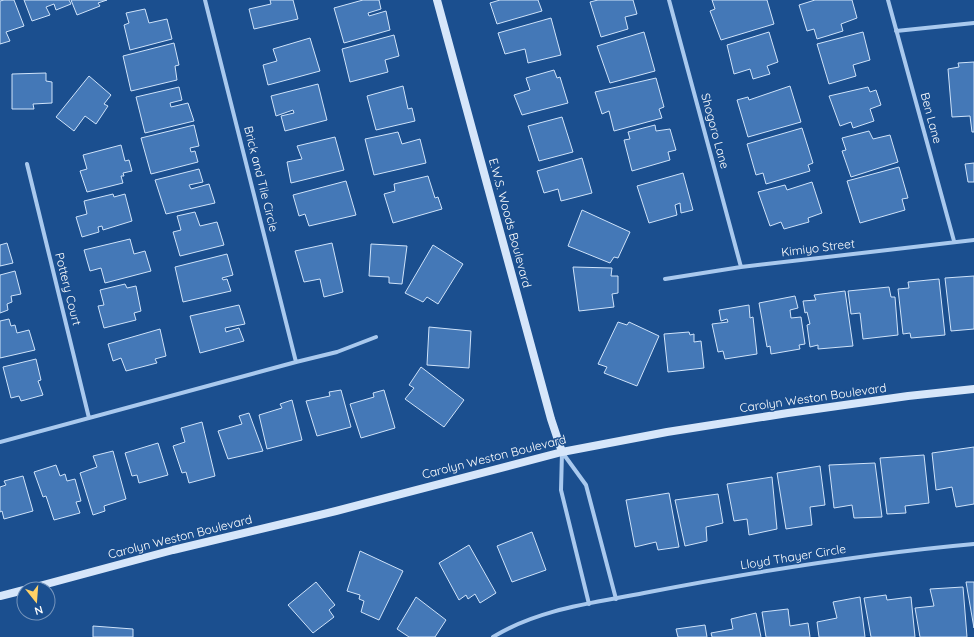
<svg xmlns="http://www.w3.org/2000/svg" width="974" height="637" font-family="Quicksand,sans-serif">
<rect width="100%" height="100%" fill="#1b4f8f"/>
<path fill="#4478b7" stroke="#cfe3fa" d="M4 0H14L24 26 6 32 10 41 0 44V1Z
M24 0H69L71 4 56 10 54 4 46 7 50 15 32 21Z
M71 0H107L98 3 100 6 77 15Z
M270 0H293L298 19 254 29 249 9 271 4Z
M363 0H379L381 9 368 13 369 16 386 11 390 30 344 43 334 8Z
M500 0H538L542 11 497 24 490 3Z
M598 0H633L637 14 625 17 628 29 601 37 590 2Z
M712 0H767L774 24 721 40 710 11 715 9Z
M815 0H852L857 18 841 24 843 31 817 39 814 29 807 31 799 5Z
M145 9 149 23 167 19 172 39 130 50 124 25 129 23 126 13Z
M551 18 561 55 528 63 525 49 505 54 498 33Z
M644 32 655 71 610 83 597 46Z
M769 32 778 62 767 66 770 74 753 79 750 69 734 74 727 45Z
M863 32 870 60 853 65 856 76 829 84 817 44Z
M394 35 399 56 385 60 388 72 350 82 342 49Z
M310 38 320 71 268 85 263 65 277 61 273 49Z
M174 43 179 65 175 66 177 80 131 91 123 56Z
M974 62V132H972L970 116 952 117 948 69 959 67 958 63Z
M554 70 557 78 560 77 568 103 522 115 514 95 530 90 526 78Z
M46 73V81L52 82V103L33 104 34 109H12V74Z
M89 76 111 95 104 104 108 106 96 124 85 116 74 131 56 117Z
M656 78 664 107 659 109 662 118 614 131 609 111 602 114 595 92Z
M318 84 327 120 285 131 281 116 294 113 293 110 276 116 271 96Z
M403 86 408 109 412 108 415 121 376 130 367 96Z
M790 86 801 122 748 137 737 100 748 97 749 100Z
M179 87 182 100 170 103 171 107 188 103 194 121 145 133 136 97Z
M868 87 870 92 876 90 881 105 870 109 874 121 853 128 851 122 840 126 829 96Z
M562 117 573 152 539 161 528 126Z
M194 125 199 146 190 148 191 152 195 151 198 162 151 174 141 138Z
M655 125 656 131 670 129 676 150 668 152 670 160 632 171 624 140 630 139 628 132Z
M802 128 813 163 808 165 810 171 766 184 763 173 756 175 747 144Z
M869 131 873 139 890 135 898 162 851 177 842 151 846 150 842 138Z
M398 132 402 144 420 139 426 163 374 175 365 139Z
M335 137 344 170 291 183 287 162 302 159 297 146Z
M121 145 125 161 129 160 132 171 123 173 124 176H121L123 183 87 192 80 171 87 169 83 155Z
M582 158 592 193 561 201 558 189 544 193 537 171Z
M974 163V182H968L965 164Z
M899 167 908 198 902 199 905 210 860 223 847 181Z
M199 169 203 182 189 185 191 189 209 184 215 203 166 214 155 180Z
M683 173 693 210 681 213 680 203 675 205 677 215 649 223 637 186Z
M428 176 435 198 438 197 442 209 393 223 384 194 395 191 394 184Z
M346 181 356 215 309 226 305 214 299 216 293 195Z
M812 182 822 213 808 218 809 222 784 229 781 222 770 226 758 192 785 185 787 190Z
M113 194 114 197 125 194 132 221 103 230 102 226 98 227 99 232 82 237 76 217 87 214 84 201Z
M582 210 630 232 618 258 614 257 610 263 568 246Z
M195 212 200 226 217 222 224 245 180 256 173 232 181 230 177 216Z
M130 239 134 254 145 251 151 271 105 283 101 268 90 271 84 250Z
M7 243 13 263 0 266V245Z
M332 243 343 292 324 297 320 279 304 282 295 251Z
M371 244 407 246 402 284 389 283V277L369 276Z
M433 245 463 264 438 304 427 297 423 302 405 293Z
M227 254 233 275 222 278 223 280 227 279 231 291 183 302 175 267Z
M573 267 612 268 611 276H618V293L612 294 614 307 579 311Z
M15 271 21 294 11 296 12 302 7 304 8 310 0 313V275Z
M974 276V329L951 331 945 278Z
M939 279 945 335 911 338 910 333 903 334 898 289 909 288 908 282Z
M125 284 127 288 136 286 141 311 134 313 136 320 104 328 98 306 104 305 100 290Z
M889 287 891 297H895L898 335 863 339 860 313 851 314 848 291Z
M845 291 853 346 818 349V345L810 347 807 325 810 324 807 312 805 313 803 301 816 300 814 295Z
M795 296 798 308 790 310 791 318 801 317 805 344 799 345 800 349 771 354 770 346 767 347 759 303Z
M239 305 245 324 225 328 226 332 239 328 244 341 200 353 190 316Z
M749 305 750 318 753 317 757 354 725 359 723 351 718 352 712 324 728 322 727 319 721 321 719 310Z
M9 319 11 326 15 325 17 333 29 330 35 350 0 358V321Z
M618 322 627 325 629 322 659 336 637 386 604 373 607 367 598 364Z
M429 327 471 331 469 368 427 365Z
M160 329 166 356 155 359 157 363 126 371 121 358 113 361 108 344Z
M689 332 690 335 694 334V342L701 341 704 368 668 372 664 334Z
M36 359 41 380 38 381 43 395 21 401 19 396 11 398 3 367Z
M421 367 464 400 444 427 405 399 414 388 409 385Z
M341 390 351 427 317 436 306 401 330 396 329 392Z
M384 390 395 428 361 438 350 404 374 397 373 393Z
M292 400 302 440 267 449 259 415 282 408 280 404Z
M249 413 263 451 228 459 218 431 242 424 239 416Z
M202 422 215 476 189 483 186 472 182 473 173 446 185 442 181 428Z
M158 443 168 475 139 483 137 475 132 476 125 453Z
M974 447V504L956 507 952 487 936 490 932 453Z
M113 451 126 499 104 506 105 511 93 515 80 473 97 467 93 456Z
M924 455 929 503 905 506 906 513 887 514 880 458Z
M875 463 882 517 854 518 852 505 834 508 829 465Z
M56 465 60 476 65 474 67 481 75 479 81 501 76 502 80 513 54 520 46 496 43 497 34 472Z
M820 466 825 505 810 507 812 525 786 529 777 473Z
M23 476 33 511 4 519 2 511 0 512V487L6 485 4 481Z
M772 477 777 529 749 535 747 519 734 521 727 484Z
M669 493 679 547 658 550 656 542 635 547 626 500Z
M718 494 723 523 706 527 707 541 685 546 675 500Z
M532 532 546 570 512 582 497 546Z
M469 545 496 593 480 603 475 594 468 599 466 595 459 600 439 563Z
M360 551 403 571 379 620 361 612 364 601 359 599 360 595 347 591Z
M316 582 335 605 329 610 334 617 313 633 288 605Z
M966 582H974V628Z
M963 587 967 637H920L915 608 934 606 930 589Z
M886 595 887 600 911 597 915 637H871L864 598Z
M416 597 446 620 435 637H409L397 629Z
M860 597 865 637H819L817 622 837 618 833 602Z
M788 609 790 626 808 623 810 637H766L762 612Z
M756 613 761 637H712L711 633 733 629 731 619Z
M705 625 707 637H678L676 629Z
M93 626 133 629V637H93Z"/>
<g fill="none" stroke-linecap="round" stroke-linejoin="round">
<path stroke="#a9c9ee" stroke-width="4" d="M669 0 741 267
M888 0 954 241
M896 31 974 23
M27 164 89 418
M665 279 741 267 974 240
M296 362 337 352 376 337
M0 442 296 362 205 0
M562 452 586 485 616 599
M562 452 561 490 589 604
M493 637C538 609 593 603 644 593 753 572 863 554 974 544"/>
<path stroke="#d6e6fa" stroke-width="8" d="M437 0 551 419 562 452
M28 589 173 550 336 511 562 452 667 432 788 413 908 396 974 389
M0 596 24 590"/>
</g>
<g text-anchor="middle" stroke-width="3" stroke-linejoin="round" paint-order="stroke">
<g font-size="12" fill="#fff" stroke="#1b4f8f">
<text transform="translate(931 118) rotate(75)" y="4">Ben Lane</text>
<text transform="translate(715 131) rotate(75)" y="4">Shogoro Lane</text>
<text transform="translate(261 179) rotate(76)" y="4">Brick and Tile Circle</text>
<text transform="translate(510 223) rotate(75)" y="4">E.W.S. Woods Boulevard</text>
<text transform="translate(818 248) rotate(-7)" y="4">Kimiyo Street</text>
<text transform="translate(68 289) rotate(76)" y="4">Pottery Court</text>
<text transform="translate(813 398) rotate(-8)" y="4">Carolyn Weston Boulevard</text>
<text transform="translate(494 457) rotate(-14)" y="4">Carolyn Weston Boulevard</text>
<text transform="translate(180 537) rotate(-14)" y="4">Carolyn Weston Boulevard</text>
<text transform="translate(793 557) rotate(-9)" y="4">Lloyd Thayer Circle</text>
</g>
</g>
<g transform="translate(36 601) rotate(163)"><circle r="19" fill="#1b4f8f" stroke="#7695bc"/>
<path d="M0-3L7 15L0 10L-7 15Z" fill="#ffd166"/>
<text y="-6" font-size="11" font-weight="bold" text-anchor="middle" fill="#ffffff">N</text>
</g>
</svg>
